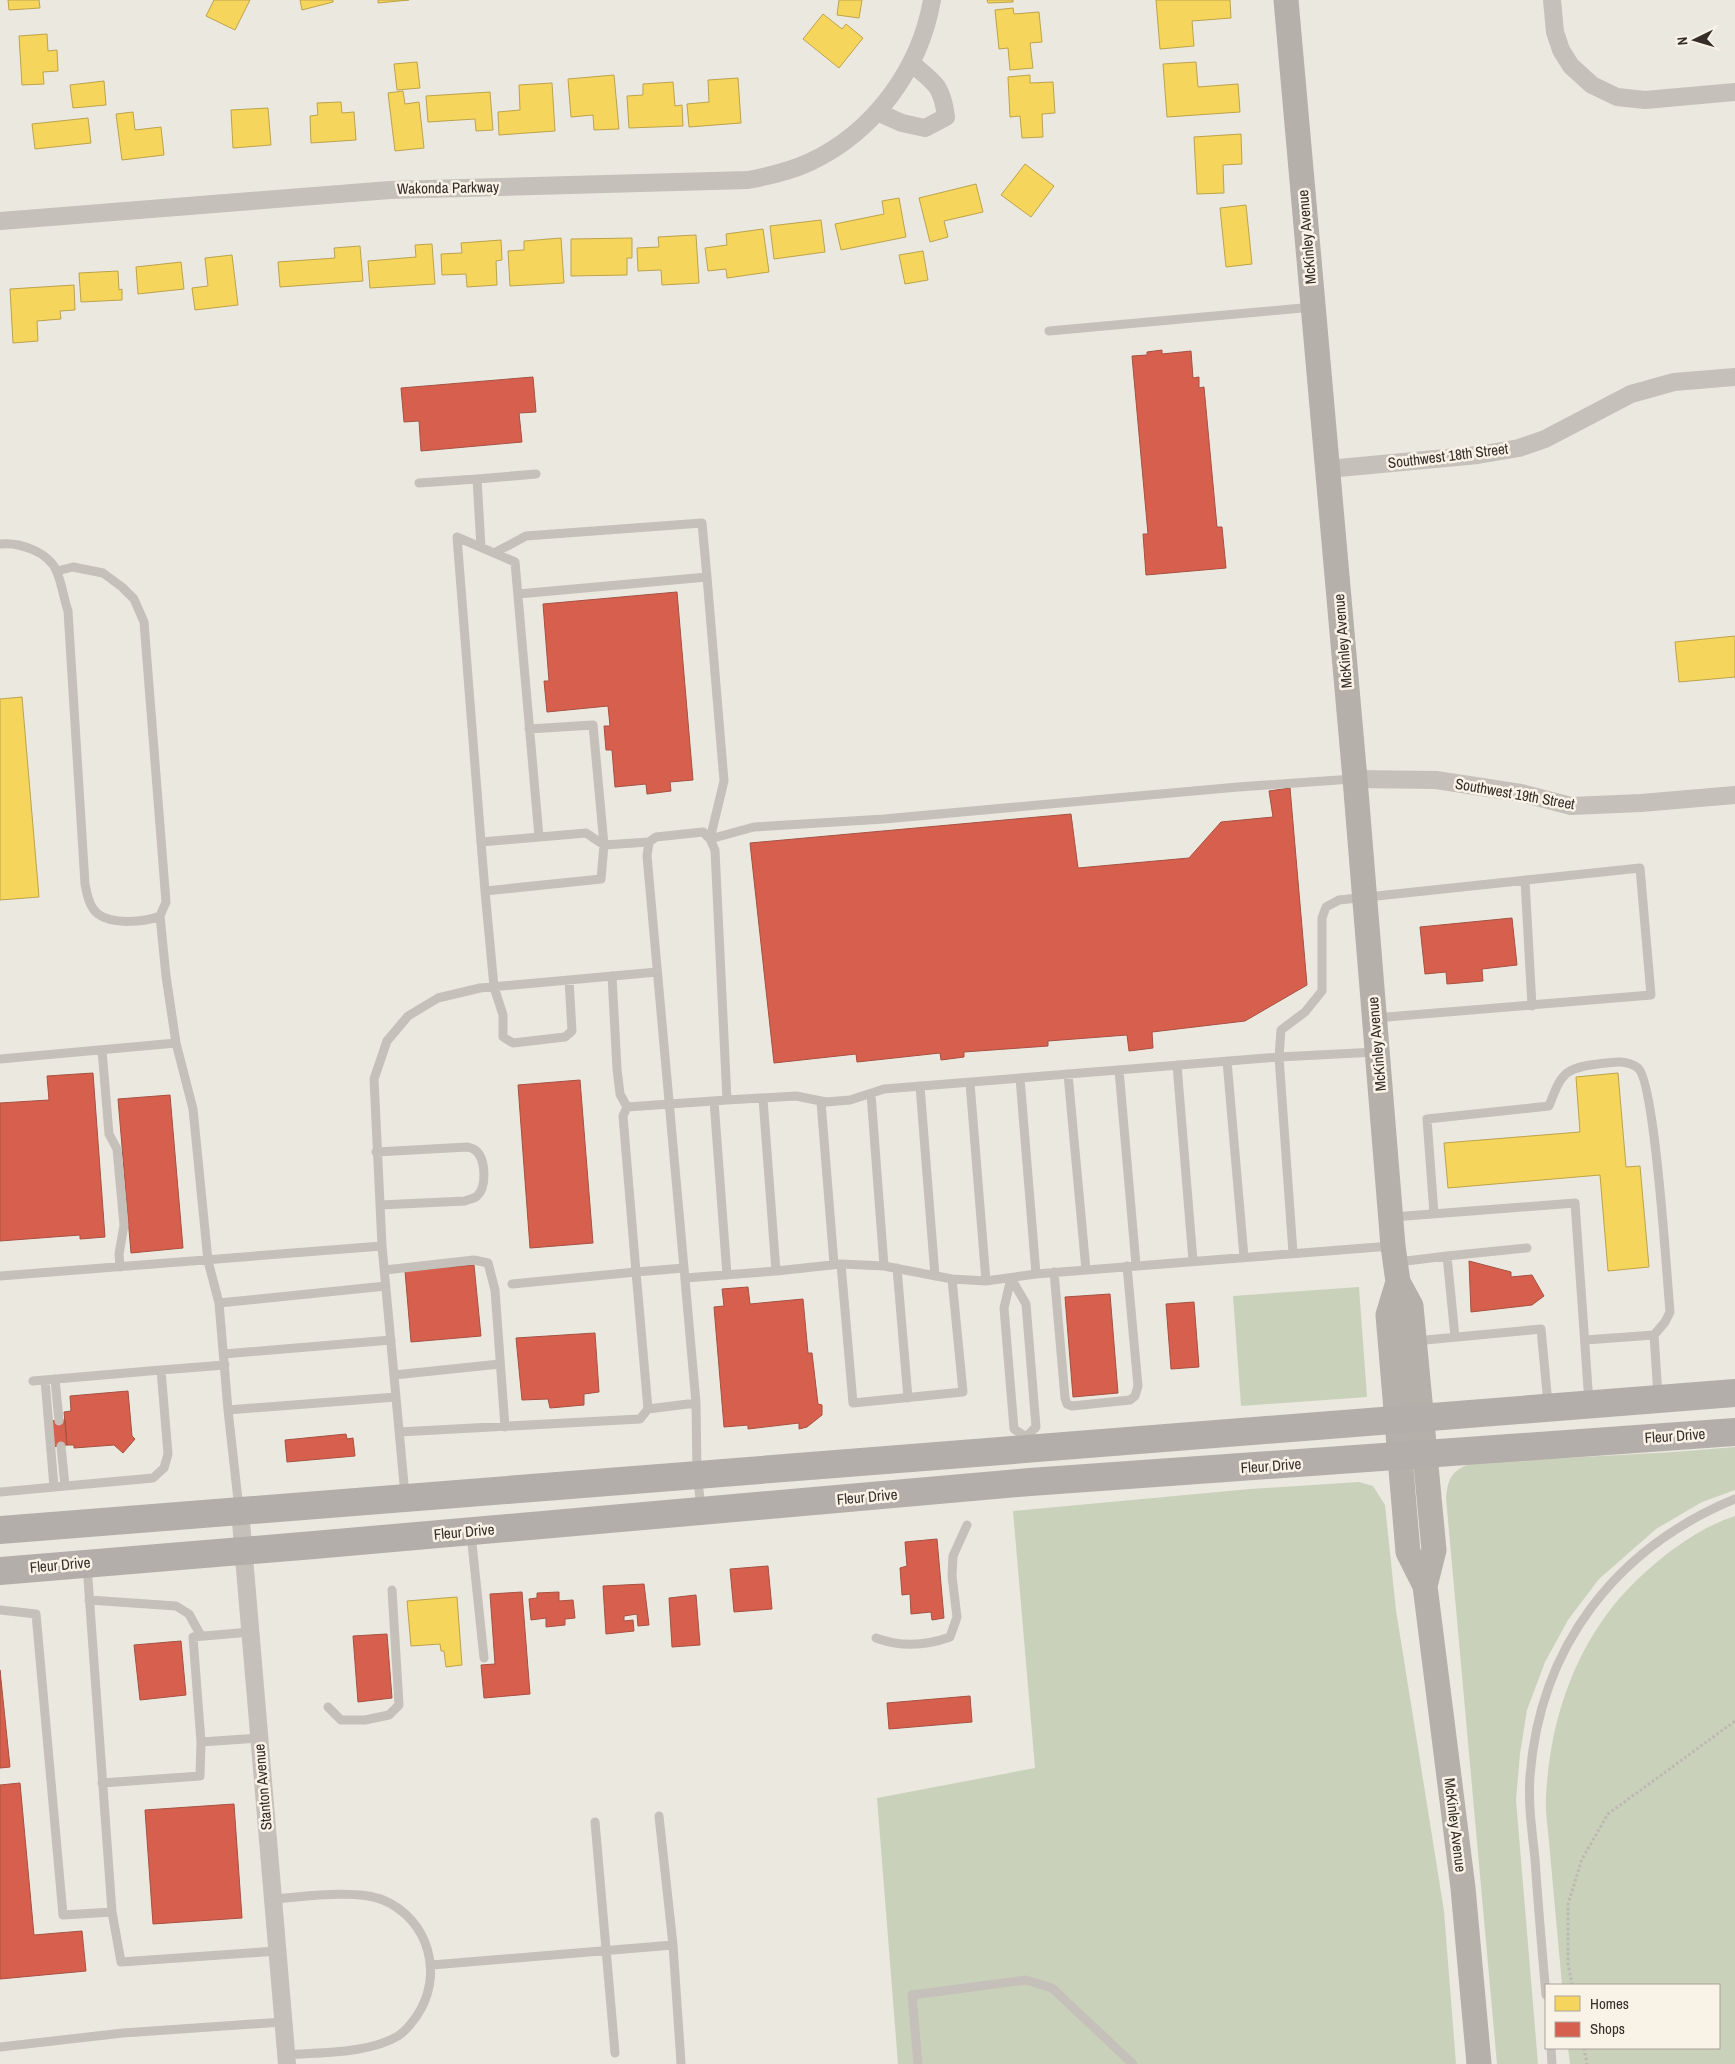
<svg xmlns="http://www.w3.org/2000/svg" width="1735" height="2064" font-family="'Archivo Narrow',sans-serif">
<rect width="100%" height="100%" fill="#ebe8e0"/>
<path fill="#cad1bb" d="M1359 1287 1367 1397 1241 1406 1233 1296Z
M1735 1447V1490L1702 1502 1656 1529 1599 1579 1568 1620 1545 1662 1527 1710 1520 1754 1516 1800 1538 2064H1497L1446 1498C1448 1477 1452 1471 1471 1463L1674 1452Z
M1359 1482 1373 1486 1385 1505 1396 1610 1444 1911 1456 2064H898L877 1798 1035 1768 1013 1511 1250 1489Z
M1735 1516V2064H1570L1568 2048H1719V1985H1562C1558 1941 1554 1897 1550 1853 1549 1835 1545 1815 1546 1797 1550 1714 1579 1634 1640 1577 1668 1551 1699 1528 1735 1516Z"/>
<path fill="#f6d55c" stroke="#bca34c" d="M8 0H39L40 8 9 10Z
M214 0H250L235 30 206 16Z
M300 0H333V2L302 10Z
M378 0H409L378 3Z
M839 0H862L859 18 837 15Z
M987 0H1013V2L988 3Z
M1156 0H1230L1231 18 1192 21 1194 46 1160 49Z
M1013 8 1014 14 1039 12 1042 42 1030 43 1033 68 1010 70 1008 48 999 49 995 10Z
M823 14 842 29 846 24 863 38 839 68 803 39Z
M47 34 48 51 57 50 58 71 43 72 44 84 22 85 19 36Z
M417 62 420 88 397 90 394 64Z
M1196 62 1198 87 1238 84 1240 112 1167 117 1163 64Z
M614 75 619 129 594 130 593 115 571 117 568 79Z
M1030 75V83L1053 82 1055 113 1042 114 1043 137 1022 138 1020 116 1010 117 1008 77Z
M738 78 741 123 689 127 687 104 709 102 708 80Z
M104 81 106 105 73 108 70 85Z
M673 82 675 106 682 105 683 126 629 128 627 96 643 95V84Z
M552 83 555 131 499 135 498 112 520 110 519 85Z
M403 91 405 104 419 102 424 148 395 151 388 93Z
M490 92 493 130 476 131 475 119 428 122 426 96Z
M341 102 342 113 354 112 356 140 311 143 310 116 318 115 317 103Z
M268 108 271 145 233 148 231 110Z
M133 112 135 130 161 127 164 155 122 160 116 114Z
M88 118 91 143 35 149 32 124Z
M1241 134 1242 164 1223 165 1224 193 1197 194 1194 137Z
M1025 164 1054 186 1031 217 1001 195Z
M976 184 983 212 944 221 948 237 930 242 919 198Z
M899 198 906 237 841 250 835 224 884 214 882 201Z
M1246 205 1252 264 1226 267 1220 208Z
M821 220 825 252 774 259 770 226Z
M763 229 769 272 727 278 726 269 708 271 705 248 727 245 726 234Z
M696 235 699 283 662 285 661 270 638 271 637 248 659 247 658 237Z
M561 238 564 283 510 286 508 251 524 250V241Z
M632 238V258H627V275L571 276V239Z
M501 240 502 260 496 261 497 285 467 287 466 274 442 275 441 254 462 253 461 243Z
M432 244 435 284 370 288 368 261 416 257 415 245Z
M360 246 363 281 280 287 278 262 335 258 334 248Z
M923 251 928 280 905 284 899 255Z
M232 255 238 305 195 310 192 288 208 286 205 258Z
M181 262 184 289 138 294 136 267Z
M118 271 119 290 122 289V300L81 302 79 273Z
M74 285 75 310 60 311 61 319 37 321 38 341 13 343 10 289Z
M1735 636V677L1679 682 1675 642Z
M22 697 39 897 0 900V699Z
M1618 1073 1626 1167 1640 1166 1649 1267 1608 1271 1600 1175 1448 1188 1444 1143 1580 1132 1576 1077Z
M457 1597 462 1665 446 1667 444 1651H441L440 1644 411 1646 407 1601Z"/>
<path fill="#d6604d" stroke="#a65142" d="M1162 350V354L1191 351 1193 378 1199 377V388L1204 387 1217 527H1222L1226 568 1146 575 1143 534H1148L1132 356 1147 355V352Z
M533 377 536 412 519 413 522 442 421 451 419 421 404 422 401 388Z
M677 592 693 780 670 782 671 791 647 794 646 784 615 787 612 750H606L604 726H610L608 706 547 712 544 681H549L543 604Z
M1290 788 1307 985 1245 1021 1152 1032 1153 1048 1129 1051 1127 1035 1048 1041V1046L964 1052V1057L941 1060 940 1053 857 1062 856 1054 774 1063 750 843 1071 814 1078 868 1189 858 1221 822 1273 817 1269 791Z
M1512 918 1517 965 1482 969 1483 981 1447 984 1446 972 1425 974 1420 927Z
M93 1073 105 1237 80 1239V1235L0 1241V1103L49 1100 47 1076Z
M580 1080 593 1243 530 1248 518 1085Z
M170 1095 183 1248 131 1253 118 1099Z
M1469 1261 1511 1272V1277L1532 1275 1544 1296 1532 1305 1471 1312Z
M474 1265 481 1336 411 1342 405 1271Z
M748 1287 750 1304 803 1299 808 1353H812L818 1404 822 1405V1415L807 1427 799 1429V1423L748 1429V1425L724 1427 714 1307 724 1306 722 1289Z
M1110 1294 1118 1393 1073 1397 1065 1297Z
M1194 1302 1199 1367 1171 1369 1166 1304Z
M595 1333 599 1392 584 1394V1405L550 1408 548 1399 522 1400 516 1338Z
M128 1391 132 1436 135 1439 123 1453 114 1445 74 1448V1445H67L64 1412 71 1411 70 1396Z
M65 1420 67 1445 51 1447 49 1421Z
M346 1434 347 1439 353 1438 355 1456 287 1462 285 1440Z
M937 1539 944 1618 932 1620 931 1612 911 1614 910 1594 902 1595 900 1568 907 1566 905 1542Z
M768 1566 772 1609 734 1612 730 1569Z
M644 1584 649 1625 638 1626 637 1614 624 1616V1621L633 1620 634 1631 606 1634 603 1586Z
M522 1592 530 1694 484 1698 481 1665 495 1664 490 1594Z
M559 1592V1601L573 1600 575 1618 565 1619V1625L546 1627V1618L531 1620 529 1599 537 1598V1593Z
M696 1595 700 1645 672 1647 669 1598Z
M387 1634 392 1698 358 1702 353 1636Z
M181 1641 186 1695 140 1700 134 1645Z
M0 1670 10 1767 0 1768Z
M970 1696 972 1722 889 1729 887 1703Z
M20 1783 34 1935 82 1931 86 1971 0 1979V1785Z
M234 1804 242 1918 153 1924 145 1810Z"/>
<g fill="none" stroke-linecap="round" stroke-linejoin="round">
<path stroke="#bdb8b2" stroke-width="3" stroke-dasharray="2.5 2.5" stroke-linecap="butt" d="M1572 1985 1568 1963V1904L1582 1859 1608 1814 1735 1721
M1584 2048 1587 2064"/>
<path stroke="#c5c0b9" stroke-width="9" d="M1049 331 1313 307
M477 479 536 474
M419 483 477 479 481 547
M0 544C20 542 49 552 57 572 62 585 64 599 68 611L85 884C87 894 89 907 98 914 112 925 145 922 160 916L166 902 144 622 134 599 122 587 103 573 73 567 57 571
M494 553 526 536 702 523 707 577
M518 594 707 577 724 781 710 839 754 827 884 819 1238 787 1353 779
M529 729 593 725 604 845 601 879 485 891 481 842 586 833 604 845 649 842
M481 842 457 537 515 562 539 837
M1525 880 1532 1006
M485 891 494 987 503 1015V1037L513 1043 565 1037 572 1031 569 980
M160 916 166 976 176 1043 193 1109 208 1261 219 1303 228 1410 239 1509
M612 976 617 1069 620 1094 627 1107
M102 1050 109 1134 117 1149 124 1225 119 1254 120 1267
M0 1059 176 1043
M1227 1061 1244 1257
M1177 1065 1193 1261
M1119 1070 1136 1265
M1068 1074 1086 1270
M1020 1078 1036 1274
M970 1083 986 1281
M920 1086 935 1276
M871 1094 884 1266
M763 1099 776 1271
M727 1100 796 1096 826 1102 850 1100 884 1089 1279 1057 1281 1030 1305 1012 1322 991V918L1326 907 1339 900 1640 868 1651 995 1375 1018
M714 1101 727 1275
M821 1102 834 1264
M376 1152 468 1147C470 1148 473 1148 475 1150 486 1158 487 1187 477 1196 474 1199 469 1199 465 1201L380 1205
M1434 1214 1427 1119 1549 1106C1561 1075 1563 1068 1598 1064 1612 1062 1626 1059 1638 1068 1655 1082 1667 1279 1670 1312L1665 1322 1654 1335 1658 1396
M1393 1217 1575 1203 1589 1403
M382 1246 374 1079 387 1041 408 1016 438 998 480 988 657 972
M1293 1253 1279 1057 1376 1052
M1398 1262 1447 1256
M841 1264 853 1403 963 1392 952 1279
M897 1268 908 1398
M385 1270 474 1260 488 1263 495 1290 505 1427
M1054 1272 1065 1398 1067 1404 1072 1406 1130 1400 1135 1396 1138 1386 1127 1266
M0 1276 382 1246 405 1495
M685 1278 776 1271 841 1264 884 1266 952 1279 986 1281 1036 1274 1391 1246
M1011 1278 1026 1304 1036 1427 1026 1437 1014 1429 1004 1308Z
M512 1284 636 1272 623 1116 627 1107 727 1100 715 850 710 839 703 832 656 837 649 842 647 856 684 1268
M219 1303 386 1286
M1455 1337 1447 1256 1527 1248
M1585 1340 1654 1335
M1415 1341 1541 1329 1548 1404
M224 1354 391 1340
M394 1375 500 1364
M55 1379 59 1421
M45 1380 54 1487
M33 1381 161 1370
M648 1409 636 1272 684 1268 696 1403
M228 1410 396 1397
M399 1432 640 1419 648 1409 696 1403 697 1474 701 1507
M61 1446 65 1486
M0 1492 153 1478 164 1468 168 1454 161 1370 225 1365
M471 1534 484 1658
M89 1600 176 1606 189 1614 201 1636
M0 1610 36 1614 63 1915 112 1912 87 1565
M250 1632 193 1637 201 1742 259 1738
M876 1638C900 1647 925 1646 950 1637L957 1617 952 1576 953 1556 967 1525
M328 1707 341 1720H365L389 1715 399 1705 392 1590
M102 1783 200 1776 201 1742
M659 1816 673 1945 681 2063
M595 1822 615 2053
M273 1899C302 1897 356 1889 383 1900 429 1919 445 1976 416 2017 411 2024 406 2031 398 2036 368 2054 320 2052 286 2055
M112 1912 121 1962 277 1951
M432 1965 673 1945
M1546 1995C1542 1950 1538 1904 1535 1859 1532 1831 1528 1804 1530 1776 1540 1646 1616 1548 1735 1499
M0 2047 123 2033 283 2022
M1551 2048 1552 2064
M918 2064 912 1995 1026 1980 1052 1988 1133 2064"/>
<path stroke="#c5c0b9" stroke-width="18" d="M1552 0 1555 32 1561 50 1571 66 1592 85 1617 97 1645 100 1735 92
M877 112 902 123 925 128 946 117C942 85 935 83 911 63
M0 221 390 190 748 180C769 176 791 171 810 162 874 132 920 69 932 0
M1328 469 1478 455 1519 448 1545 439 1631 394 1674 382 1735 377
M1355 779 1436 780 1521 793 1571 806 1641 803 1735 795
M240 1510 287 2064"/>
<path stroke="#b5b0aa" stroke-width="25" d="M1286 0 1355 779 1393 1246 1398 1282 1411 1306 1434 1550 1425 1586
M1398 1282 1388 1315 1408 1552 1425 1586 1463 1888 1479 2064"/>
<path stroke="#b3aea9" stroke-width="28" d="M0 1530 1735 1393
M0 1571 314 1545 1030 1482 1735 1432"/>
</g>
<g text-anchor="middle" stroke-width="5" stroke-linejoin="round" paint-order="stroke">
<g font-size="15" fill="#352d28" stroke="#f8f2e7">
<text transform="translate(448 188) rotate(-1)" y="5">Wakonda Parkway</text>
<text transform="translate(1307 237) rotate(-95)" y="5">McKinley Avenue</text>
<text transform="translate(1448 456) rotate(-7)" y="5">Southwest 18th Street</text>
<text transform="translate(1343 641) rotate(-95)" y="5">McKinley Avenue</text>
<text transform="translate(1515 794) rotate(10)" y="5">Southwest 19th Street</text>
<text transform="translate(1377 1044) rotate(-95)" y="5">McKinley Avenue</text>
<text transform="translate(1675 1436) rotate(-4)" y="5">Fleur Drive</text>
<text transform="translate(1271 1466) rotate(-4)" y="5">Fleur Drive</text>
<text transform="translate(867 1497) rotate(-5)" y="5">Fleur Drive</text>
<text transform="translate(464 1532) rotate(-5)" y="5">Fleur Drive</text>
<text transform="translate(60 1565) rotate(-5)" y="5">Fleur Drive</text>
<text transform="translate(263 1787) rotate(-95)" y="5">Stanton Avenue</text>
<text transform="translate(1455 1825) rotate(83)" y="5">McKinley Avenue</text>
</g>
</g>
<rect x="1545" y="1984" width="175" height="65" fill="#f8f2e7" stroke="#aaa39b"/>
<rect x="1555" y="1996" width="25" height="15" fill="#f6d55c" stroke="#aaa39b"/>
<text x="1590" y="2009" font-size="15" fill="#352d28">Homes</text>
<rect x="1555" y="2022" width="25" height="15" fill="#d6604d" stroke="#aaa39b"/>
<text x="1590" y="2034" font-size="15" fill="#352d28">Shops</text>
<g transform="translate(1695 40) rotate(265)" stroke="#f8f2e7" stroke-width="4" paint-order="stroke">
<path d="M0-4L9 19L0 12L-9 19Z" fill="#352d28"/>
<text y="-8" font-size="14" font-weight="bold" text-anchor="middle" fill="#352d28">N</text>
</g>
</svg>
